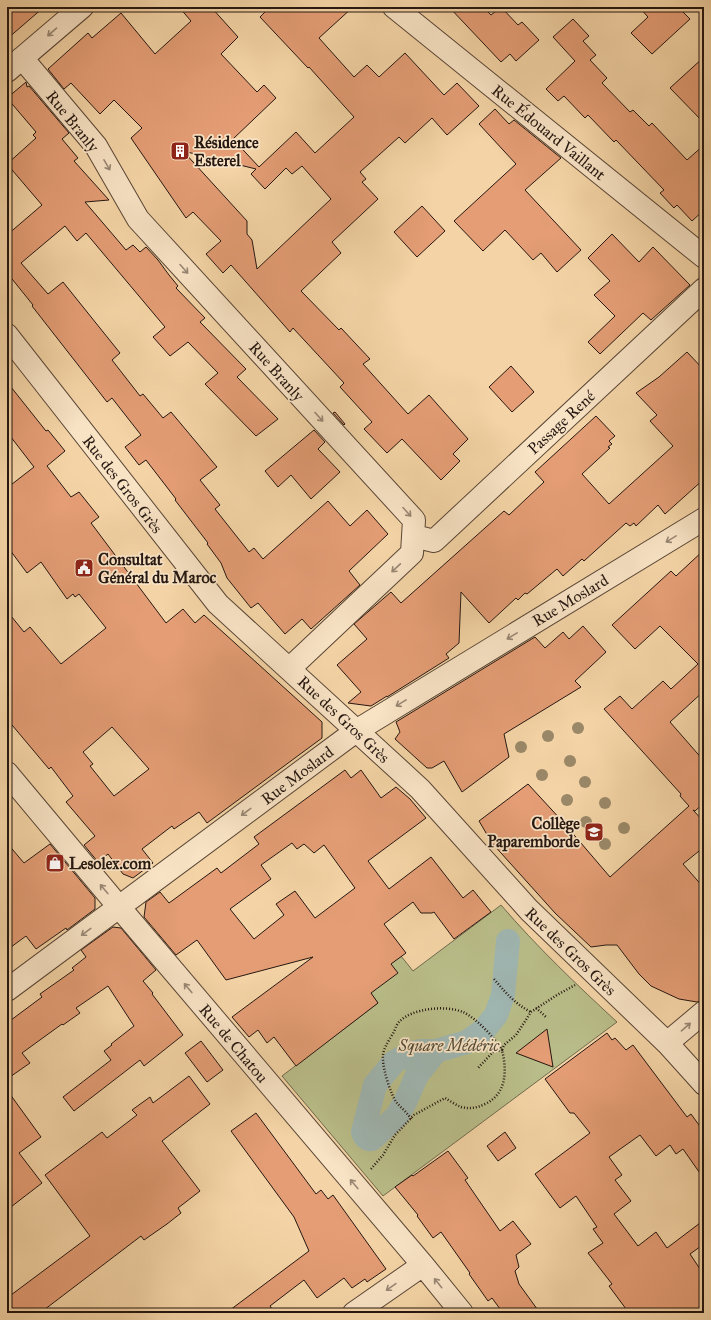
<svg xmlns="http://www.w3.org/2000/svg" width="711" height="1320" font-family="'IM FELL Great Primer',serif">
<rect width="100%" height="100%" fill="#f4d4a6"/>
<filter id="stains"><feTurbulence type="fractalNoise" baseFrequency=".005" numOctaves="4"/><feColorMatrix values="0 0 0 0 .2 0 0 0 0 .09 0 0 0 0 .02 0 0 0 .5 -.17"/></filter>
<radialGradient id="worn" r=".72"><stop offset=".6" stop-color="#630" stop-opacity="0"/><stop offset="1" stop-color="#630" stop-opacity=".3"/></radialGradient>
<path fill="#b9bd89" stroke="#6f6a4d" d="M501 905C537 947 577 985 617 1022L383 1196 282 1076 378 1003 364 984 401 956 413 971Z"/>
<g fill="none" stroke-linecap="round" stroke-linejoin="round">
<path stroke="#9fb6b1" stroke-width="24" d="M436 1051H421L409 1054 394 1062 375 1085 363 1132C364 1136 367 1140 372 1139L397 1116 406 1100 417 1075 436 1051 467 1042 484 1030 496 1015 503 995 508 941"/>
</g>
<path fill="#e49d75" stroke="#251711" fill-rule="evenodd" d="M7 7H44L7 39Z
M179 7H211L238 37 221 54 257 92 264 85 276 98 233 139 259 167 296 132 315 153 354 117 309 67 308 68 260 17 270 7H353L319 38 354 77 367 65 379 77 405 53 444 95 457 83 479 106 447 135 432 118 405 143 399 137 360 172 366 179 362 182 378 199 332 242 341 253 301 291 339 330 341 328 370 359 363 364 408 414 429 395 468 439 453 454 460 461 441 480 402 439 387 453 364 429 372 422 340 387 344 383 293 328 290 332 231 265 223 273 206 254 221 241 193 212 186 218 131 138 142 128 114 100 100 114 71 83 64 89 48 69 88 33 92 38 121 13 155 54 191 21ZM183 151 256 169 251 174 265 189 286 168 292 174 302 166 331 199 257 269 252 240 247 234V221Z
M449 7H483L491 15 501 7 518 25 522 22 539 40 516 61 510 54 501 62Z
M639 7H678L690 19 652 54 631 33 648 17Z
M573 19 589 36 583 41 596 55 590 60 607 78 602 83 630 112 633 110 649 126 652 123 687 160 704 145V210L692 221 677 205 674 208 660 193 664 190 616 140 614 142 588 115 585 118 564 96 558 101 546 89 575 61 553 37Z
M704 57V123L670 88Z
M26 82 27 87 29 86 69 133 62 139 78 158 74 161 109 200 85 202 126 250 133 245 140 252 146 247 158 260 169 275 178 286 176 288 205 318 200 322 246 369 237 377 278 419 256 436 205 384 218 373 188 342 170 356 153 337 165 327 86 233 77 241 65 226 21 263 48 294 63 282 120 353 112 360 140 396 143 394 163 418 171 412 217 467 200 480 220 505 215 509 249 552 254 548 263 559 328 501 350 526 367 510 388 534 349 571 360 585 311 629 302 619 285 634 258 603 251 608 227 578 221 563 207 544 208 543 175 500 176 499 146 460 139 465 125 447 141 435 112 398 107 402 32 306 33 305 8 274 7 275V235L42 205 7 164 36 138 33 135 36 132 7 98Z
M495 109 509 124 514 120 561 158 525 190 581 250 557 272 541 253 533 260 505 230 483 251 454 221 516 164 479 124Z
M422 206 445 231 417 257 394 232Z
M612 234 639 262 653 247 690 285 651 320 643 313 600 354 588 342 615 316 594 295 610 281 588 258Z
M687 352 704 370V479L665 514 658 505 636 526 634 523 630 526 626 523 584 561 582 559 563 576 557 569 527 594 525 593 518 600 516 598 489 623 461 592 459 643 446 654 449 658 387 697V696L371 706 348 703 361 692 337 665 367 639 354 624 391 592 401 603 504 511 509 515 544 482 535 472 596 416 615 436 609 441 612 444 608 447 610 448 582 474 609 504 673 446 650 421 657 415 636 393 659 377Z
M511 366 534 392 512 412 489 387Z
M7 382 46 431 48 430 65 451 47 466 71 497 79 492 99 517 91 523 166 623 183 609 195 623 204 615 322 722V738L207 823 199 812 174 829 172 826 142 849 153 863 133 878 123 874 108 854 98 862 84 845 95 836 66 802 73 796 51 767 49 769 7 719V611L24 632 30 627 61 664 106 628 79 594 75 597 73 594 67 599 41 562 27 573 7 546V488L34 467 7 432ZM112 727 149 769 114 796 90 766 93 764 83 752Z
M335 412 345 424 344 425 333 413Z
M314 430 325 442 318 449 340 472 311 499 291 475 278 487 265 471Z
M704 550V691L670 722 704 761V803L695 811 693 810 704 822V847L683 864 704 888V1000L697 1002 679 999 651 986 639 974 617 945H606L591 947 555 913 492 843 479 821 528 784 563 822 610 877 689 806 680 796 681 794 604 709 620 696 632 709 663 681 671 689 698 664 660 626 635 649 612 625 671 571 676 576Z
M583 626 606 652 575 681 581 687 504 734 509 757 462 792 444 761 432 768H427L395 739 400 732 396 722 535 637 545 648 563 632 569 639Z
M345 770 351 778 361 770 381 798 396 787 410 799 426 818 368 861 389 889 431 857 463 898 473 890 491 912 454 939 434 912 432 913H421L413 902 384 924 406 953 391 964 398 973 371 993 378 1003 296 1066 274 1037 267 1043 258 1030 249 1037 232 1017 313 957 226 980 197 940 176 955 144 917 146 902 160 892 169 903 217 868 221 873 259 844 254 837ZM292 843 297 849 304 844 314 853 324 845 355 888 315 918 295 891 276 904 284 915 254 939 230 909 271 879 261 865Z
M7 843 24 863 50 844 95 898V909L67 930 66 928 36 949 26 936 7 950Z
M113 927 121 928 156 970 143 981 153 993 152 994 183 1035 144 1066 140 1060 74 1111 63 1097 111 1060 104 1051 112 1045 111 1044 134 1026 108 986 76 1008 80 1013 63 1025 62 1024 22 1053 30 1063 7 1079V1023L42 997 40 994 74 970 72 968 86 957 81 950Z
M547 1029 553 1067 516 1053Z
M607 1033 612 1040 615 1038 626 1050 633 1045 687 1117 691 1114 704 1132V1179L683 1149 676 1154 670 1145 656 1156 640 1135 609 1157 622 1175 615 1180 631 1201 614 1214 638 1246 656 1232 667 1248 704 1220V1244L690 1254 704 1275V1313H629L609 1286 612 1284 588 1253 603 1243 593 1229 597 1227 576 1196 560 1208 535 1174 590 1133 574 1113H570L545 1079Z
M201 1041 223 1070 207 1082 185 1053Z
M189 1076 210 1104 162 1141 200 1191 178 1208 181 1213 167 1224 144 1240 141 1236 40 1313H7V1298L90 1236 45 1175 102 1132 107 1138 137 1115 132 1110 150 1097 153 1103Z
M7 1090 41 1137 19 1153 42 1183 7 1210Z
M256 1113 316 1194 321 1190 328 1199 333 1195 386 1269 367 1282 365 1279 352 1288 344 1278 317 1298 304 1280 270 1306 275 1313H226L309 1251 294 1217 231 1131Z
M505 1132 516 1148 498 1161 487 1146Z
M448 1151 468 1178 465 1180 500 1231 513 1221 531 1244 516 1255 519 1267 515 1271 519 1284 540 1313H503L492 1298 488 1301 469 1274 470 1273 441 1232 433 1238 417 1216 418 1215 395 1187 412 1175 413 1176Z"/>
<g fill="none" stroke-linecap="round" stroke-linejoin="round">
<defs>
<path id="street" d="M394 7 704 257
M22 58 96 146 138 219 414 520 412 553 289 669
M7 71 82 7
M7 335 218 604 420 789 529 910 667 1043 704 1084
M414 536 434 541 704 289
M7 773 119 907 423 1265 462 1313
M7 990 356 731 704 519
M667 1043 704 1012
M354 1313 423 1265"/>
</defs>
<use href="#street" stroke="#594636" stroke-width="24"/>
<path stroke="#251711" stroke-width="2.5" stroke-dasharray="1 2" stroke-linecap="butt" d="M494 979C505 992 515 1004 531 1012
M536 1008 546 1017
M411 1119C407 1112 401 1108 397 1103 391 1096 383 1069 383 1060 382 1050 387 1044 392 1035 395 1031 396 1025 399 1022 412 1008 446 1005 463 1012 476 1018 495 1038 502 1050L493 1052 478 1068
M371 1169 383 1155 395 1135 414 1115 445 1098C450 1101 456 1105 461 1107 470 1109 477 1108 485 1104 507 1094 507 1070 502 1050L504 1045 516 1035 531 1012 557 995 575 985"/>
<use href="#street" stroke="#f8e3c5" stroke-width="22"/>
</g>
<g fill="#9a8868">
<circle cx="578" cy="728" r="6"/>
<circle cx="548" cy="736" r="6"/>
<circle cx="521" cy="747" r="6"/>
<circle cx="570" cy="761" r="6"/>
<circle cx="542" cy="775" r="6"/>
<circle cx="585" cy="782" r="6"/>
<circle cx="567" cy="800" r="6"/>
<circle cx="605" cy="803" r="6"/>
<circle cx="586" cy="822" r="6"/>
<circle cx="624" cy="828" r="6"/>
<circle cx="605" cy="844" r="6"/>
</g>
<defs><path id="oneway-shaft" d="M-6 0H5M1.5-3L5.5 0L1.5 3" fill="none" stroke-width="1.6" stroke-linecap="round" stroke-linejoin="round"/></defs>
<g stroke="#998774">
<use href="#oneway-shaft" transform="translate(52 32) rotate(139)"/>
<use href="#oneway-shaft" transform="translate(107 165) rotate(60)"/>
<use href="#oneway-shaft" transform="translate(184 269) rotate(48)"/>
<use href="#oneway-shaft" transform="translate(319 417) rotate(48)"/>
<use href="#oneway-shaft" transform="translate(407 512) rotate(48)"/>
<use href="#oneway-shaft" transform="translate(671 539) rotate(149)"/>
<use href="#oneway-shaft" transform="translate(396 568) rotate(137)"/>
<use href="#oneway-shaft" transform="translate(512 636) rotate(149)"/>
<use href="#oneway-shaft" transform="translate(401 703) rotate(149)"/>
<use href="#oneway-shaft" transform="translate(246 812) rotate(143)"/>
<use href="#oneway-shaft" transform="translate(104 889) rotate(-130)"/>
<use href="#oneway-shaft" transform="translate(86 932) rotate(143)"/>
<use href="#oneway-shaft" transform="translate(188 988) rotate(-130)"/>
<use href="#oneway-shaft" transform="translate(686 1027) rotate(-41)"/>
<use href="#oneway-shaft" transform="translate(354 1184) rotate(-130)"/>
<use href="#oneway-shaft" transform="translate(438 1283) rotate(-129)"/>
<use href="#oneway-shaft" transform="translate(391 1287) rotate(145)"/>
</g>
<defs>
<symbol id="building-square" viewBox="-11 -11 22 22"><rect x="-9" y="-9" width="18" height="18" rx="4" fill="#8f2418" stroke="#f8e3c5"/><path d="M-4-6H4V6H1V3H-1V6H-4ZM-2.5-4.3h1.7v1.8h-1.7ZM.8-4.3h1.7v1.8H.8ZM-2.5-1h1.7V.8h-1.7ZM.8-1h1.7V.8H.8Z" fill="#fff"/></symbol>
<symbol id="civic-square" viewBox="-11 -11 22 22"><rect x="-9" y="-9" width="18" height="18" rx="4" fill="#8f2418" stroke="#f8e3c5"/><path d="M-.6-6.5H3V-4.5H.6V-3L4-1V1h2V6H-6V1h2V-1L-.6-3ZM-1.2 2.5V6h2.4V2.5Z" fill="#fff"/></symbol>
<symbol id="school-square" viewBox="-11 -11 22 22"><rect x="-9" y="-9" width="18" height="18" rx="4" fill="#8f2418" stroke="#f8e3c5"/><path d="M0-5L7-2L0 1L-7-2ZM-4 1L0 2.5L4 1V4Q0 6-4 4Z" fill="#fff"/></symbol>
<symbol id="shop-square" viewBox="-11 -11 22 22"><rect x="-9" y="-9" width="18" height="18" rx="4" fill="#8f2418" stroke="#f8e3c5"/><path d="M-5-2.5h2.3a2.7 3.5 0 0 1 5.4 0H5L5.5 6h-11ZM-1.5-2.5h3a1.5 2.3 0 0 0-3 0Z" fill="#fff"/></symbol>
</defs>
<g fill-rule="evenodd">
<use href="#building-square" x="169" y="140" width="22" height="22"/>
<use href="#civic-square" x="73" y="557" width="22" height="22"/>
<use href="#school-square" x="583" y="821" width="22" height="22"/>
<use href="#shop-square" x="44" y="852" width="22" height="22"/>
</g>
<g text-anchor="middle" stroke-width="3.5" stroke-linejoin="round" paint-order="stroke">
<g font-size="16" fill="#251711" stroke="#f8e3c5">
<text transform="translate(73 121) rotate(51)" y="6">Rue Branly</text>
<text transform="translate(549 132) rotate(39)" y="6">Rue Édouard Vaillant</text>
<text transform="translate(277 371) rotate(48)" y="6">Rue Branly</text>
<text transform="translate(561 422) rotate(-43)" y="6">Passage René</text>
<text transform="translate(123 484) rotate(52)" y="6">Rue des Gros Grès</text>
<text transform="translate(570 600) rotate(-31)" y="6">Rue Moslard</text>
<text transform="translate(344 719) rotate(43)" y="6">Rue des Gros Grès</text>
<text transform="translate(297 775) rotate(-37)" y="6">Rue Moslard</text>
<text transform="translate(571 951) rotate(44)" y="6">Rue des Gros Grès</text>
<text transform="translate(234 1043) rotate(50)" y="6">Rue de Chatou</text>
</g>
<g font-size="16" font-weight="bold" fill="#251711" stroke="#f8e3c5" text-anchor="start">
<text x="194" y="148">Résidence<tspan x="194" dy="18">Esterel</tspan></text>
<text x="98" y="565">Consultat<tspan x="98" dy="18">Général du Maroc</tspan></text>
<text x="580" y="829" text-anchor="end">Collège<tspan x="580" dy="18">Paparemborde</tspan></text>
<text x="69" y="869">Lesolex.com</text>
</g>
<g font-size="16" font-style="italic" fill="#514935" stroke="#f8e3c5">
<text x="449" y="1051">Square Médéric</text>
</g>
</g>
<rect width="711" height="1320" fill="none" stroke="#f4d4a6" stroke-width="24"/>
<rect x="8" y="8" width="695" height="1304" fill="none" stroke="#251711" stroke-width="2"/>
<rect x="12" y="12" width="687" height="1296" fill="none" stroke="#251711"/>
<rect width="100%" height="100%" filter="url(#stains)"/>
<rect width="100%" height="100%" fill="url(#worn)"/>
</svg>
